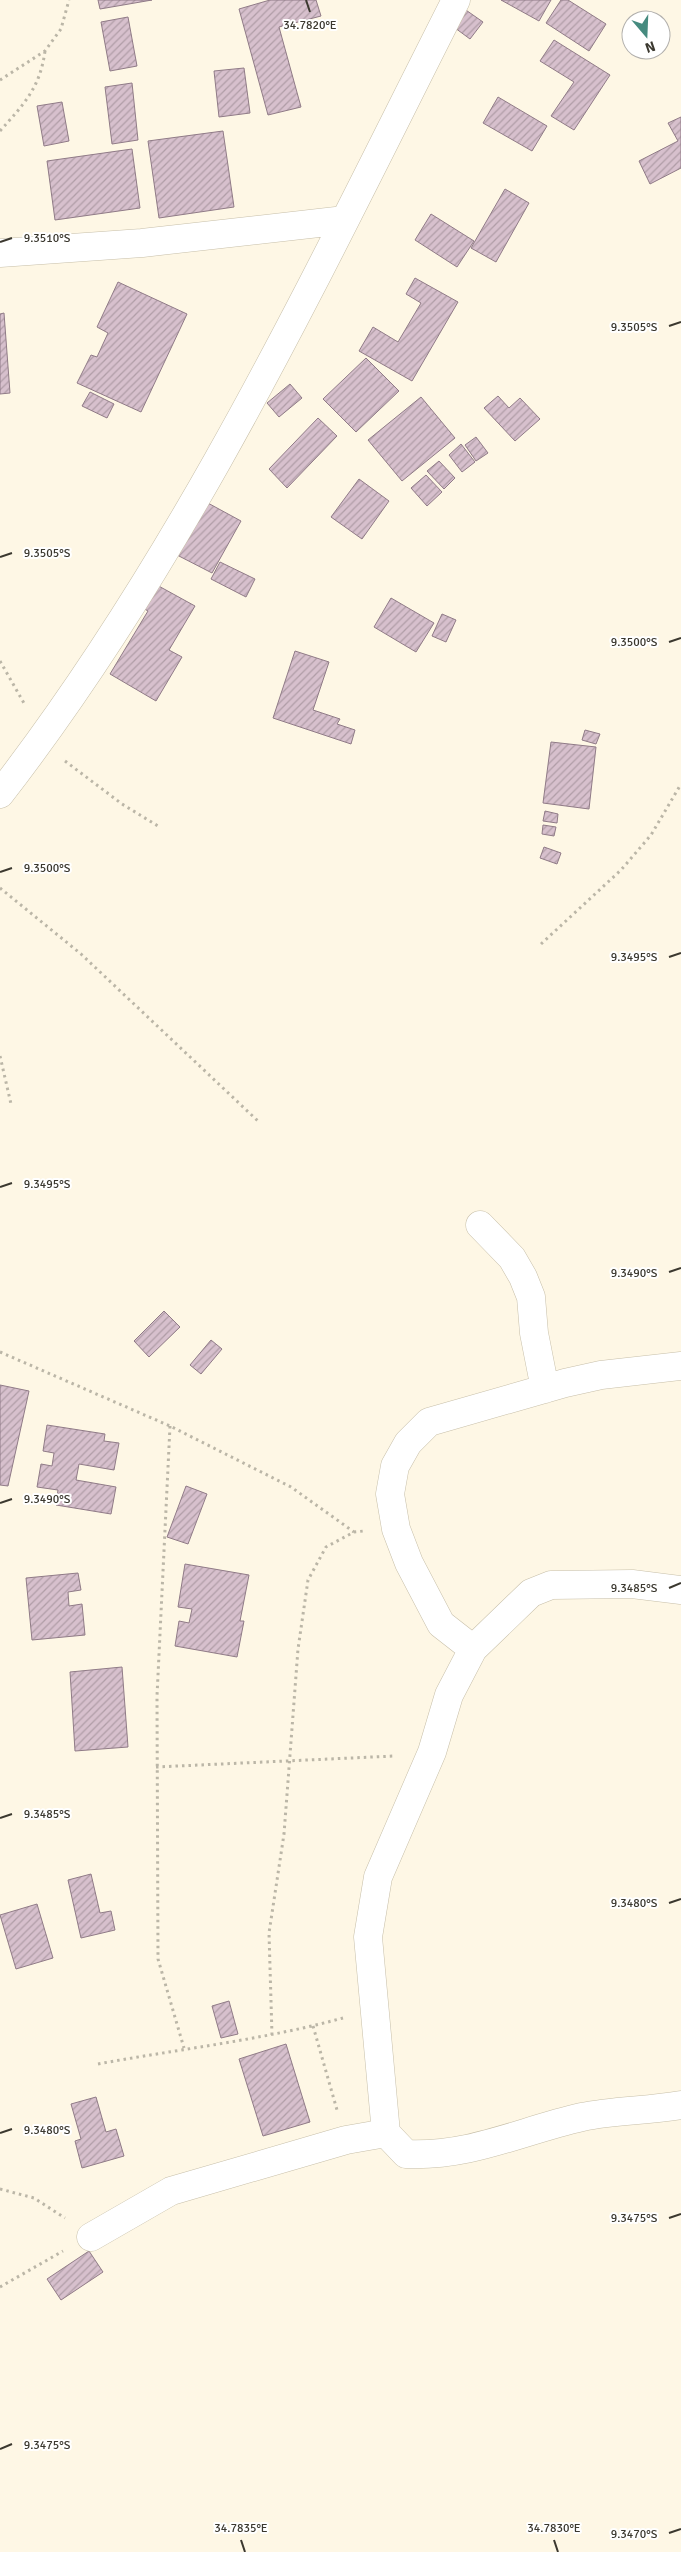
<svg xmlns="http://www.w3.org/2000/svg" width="681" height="2552" font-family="Signika,sans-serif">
<defs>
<pattern id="building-hatch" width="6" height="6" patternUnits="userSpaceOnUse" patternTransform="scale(1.25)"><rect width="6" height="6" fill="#d7c0cd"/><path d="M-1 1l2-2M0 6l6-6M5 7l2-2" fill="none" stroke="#b09da7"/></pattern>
</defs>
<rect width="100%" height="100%" fill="#fef7e5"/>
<path fill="url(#building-hatch)" stroke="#907b87" d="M98 0H152L100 9Z
M270 0H316L321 16 279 27 301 107 268 115 239 9Z
M501 0H551L539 21Z
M561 0H568L606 24 589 51 546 23Z
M463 8 483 22 470 39 451 25Z
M128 17 137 66 110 71 101 22Z
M554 40 610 75 574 130 551 116 574 82 540 61Z
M244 68 250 113 219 117 214 71Z
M132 83 138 140 112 144 105 87Z
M498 97 547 126 532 151 483 123Z
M62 102 69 141 44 146 37 106Z
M681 117V168L650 184 639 161 678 141 668 123Z
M223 131 234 207 159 218 148 141Z
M132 149 140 208 55 220 47 161Z
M505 189 529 203 496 262 471 248Z
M431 214 474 241 457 267 415 240Z
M415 278 458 302 412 381 359 351 373 327 398 342 421 303 406 294Z
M118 282 187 314 141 412 77 383 91 355 97 357 108 333 97 327Z
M4 313 10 393 0 394V314Z
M366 358 399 391 356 432 323 399Z
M290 384 302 398 279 417 267 403Z
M90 392 114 404 107 418 82 406Z
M498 396 509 408 520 398 540 419 515 441 484 408Z
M421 397 455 438 402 481 368 440Z
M318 418 337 436 287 488 269 469Z
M476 437 488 453 476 461 465 445Z
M461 444 475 462 462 472 449 455Z
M439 461 455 478 444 489 427 471Z
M426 475 442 492 427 506 411 488Z
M359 479 389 501 362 539 331 517Z
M206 502 241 521 212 573 177 555Z
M220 562 255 579 246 597 211 579Z
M155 584 195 606 169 650 182 657 156 701 110 674 148 611 141 607Z
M391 598 434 623 416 652 374 627Z
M442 614 456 620 446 642 432 636Z
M295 651 329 662 313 710 340 719 337 724 355 730 351 744 273 718Z
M585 730 600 734 596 744 582 740Z
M551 742 596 747 589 809 543 803Z
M545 811 558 814 557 823 543 821Z
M543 825 556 827 554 836 542 834Z
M544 847 561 853 557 864 540 858Z
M164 1311 180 1327 149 1357 134 1341Z
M211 1340 222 1349 201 1374 190 1365Z
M0 1385 29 1391 8 1486 0 1485Z
M47 1425 105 1434 104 1441 119 1443 114 1470 79 1464 76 1480 116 1487 111 1514 56 1505 58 1490 37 1487 41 1464 52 1466 54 1453 43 1451Z
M186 1486 207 1494 188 1544 167 1537Z
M185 1564 249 1575 240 1621H244L237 1657 175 1646 179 1621 189 1623 192 1609 178 1607Z
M78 1573 81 1590 68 1592 69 1606 82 1604 85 1635 32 1640 26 1578Z
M122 1667 128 1747 75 1751 70 1672Z
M91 1874 100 1913 111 1911 115 1930 81 1938 68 1880Z
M37 1904 53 1958 16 1969 0 1915Z
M229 2001 238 2034 221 2038 212 2006Z
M286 2044 310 2122 263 2136 239 2059Z
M96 2097 106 2132 116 2129 124 2156 82 2168 75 2141 81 2139 71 2104Z
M89 2251 103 2272 61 2300 47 2279Z"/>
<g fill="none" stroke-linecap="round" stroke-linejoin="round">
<defs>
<path id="minor" d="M0 253 142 243 345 220
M0 794C188 551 318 272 456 0
M480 1225 512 1258 523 1277 531 1297 534 1333 545 1389
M473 1649 441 1624 409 1563 396 1529 390 1494 395 1466 408 1443 429 1422 565 1383 601 1375 681 1366
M386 2133 368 1937 378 1877 432 1752 449 1695 473 1649 531 1593 551 1585 632 1584 681 1590
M91 2237 171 2191 346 2140 386 2133 406 2154C471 2157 520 2131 582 2117 614 2110 648 2111 681 2105"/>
</defs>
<use href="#minor" stroke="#c7bfa9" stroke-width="29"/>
<path stroke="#bbb6a7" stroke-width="3" stroke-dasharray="2.5 4" stroke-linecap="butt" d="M0 80 45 51 61 29 69 0
M0 131C24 104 40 88 45 51
M0 661 25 705
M65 761 122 804 158 826
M0 888 81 954 259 1122
M541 944 621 870 651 835 681 784
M0 1056 11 1104
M0 1352 170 1426 291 1487 354 1532
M170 1426 157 1696 158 1959 184 2048
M156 1767 394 1756
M313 2026 337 2110
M272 2035 269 1933 284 1834 298 1649 308 1580 326 1547 354 1532 364 1531
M98 2064C179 2049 263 2040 343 2018
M0 2189 34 2198 65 2218
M0 2287 63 2251"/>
<use href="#minor" stroke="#fff" stroke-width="28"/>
</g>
<path fill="none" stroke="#3b382f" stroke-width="2" d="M306 0 310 12M0 242 12 238M669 326 681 322M0 557 12 553M669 642 681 638M0 872 12 868M669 957 681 953M0 1187 12 1183M669 1272 681 1268M0 1503 12 1499M669 1588 681 1583M0 1818 12 1814M669 1903 681 1899M0 2133 12 2129M669 2218 681 2214M0 2449 12 2444M669 2533 681 2529M241 2540 245 2552M554 2540 558 2552"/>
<g font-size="12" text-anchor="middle" fill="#3b382f" stroke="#fff" stroke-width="4" stroke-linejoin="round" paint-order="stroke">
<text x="310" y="29">34.7820°E</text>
<text x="47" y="242">9.3510°S</text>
<text x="634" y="331">9.3505°S</text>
<text x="47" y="557">9.3505°S</text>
<text x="634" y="646">9.3500°S</text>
<text x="47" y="872">9.3500°S</text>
<text x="634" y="961">9.3495°S</text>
<text x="47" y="1188">9.3495°S</text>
<text x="634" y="1277">9.3490°S</text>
<text x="47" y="1503">9.3490°S</text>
<text x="634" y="1592">9.3485°S</text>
<text x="47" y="1818">9.3485°S</text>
<text x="634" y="1907">9.3480°S</text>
<text x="47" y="2134">9.3480°S</text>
<text x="634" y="2222">9.3475°S</text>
<text x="47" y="2449">9.3475°S</text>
<text x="241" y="2532">34.7835°E</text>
<text x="554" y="2532">34.7830°E</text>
<text x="634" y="2538">9.3470°S</text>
</g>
<g transform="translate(646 35) rotate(161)"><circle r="24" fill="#ffffff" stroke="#b1afac"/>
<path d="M0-4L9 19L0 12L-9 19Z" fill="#468b7f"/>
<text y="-8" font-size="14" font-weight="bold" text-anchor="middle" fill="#3b382f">N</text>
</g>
</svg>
